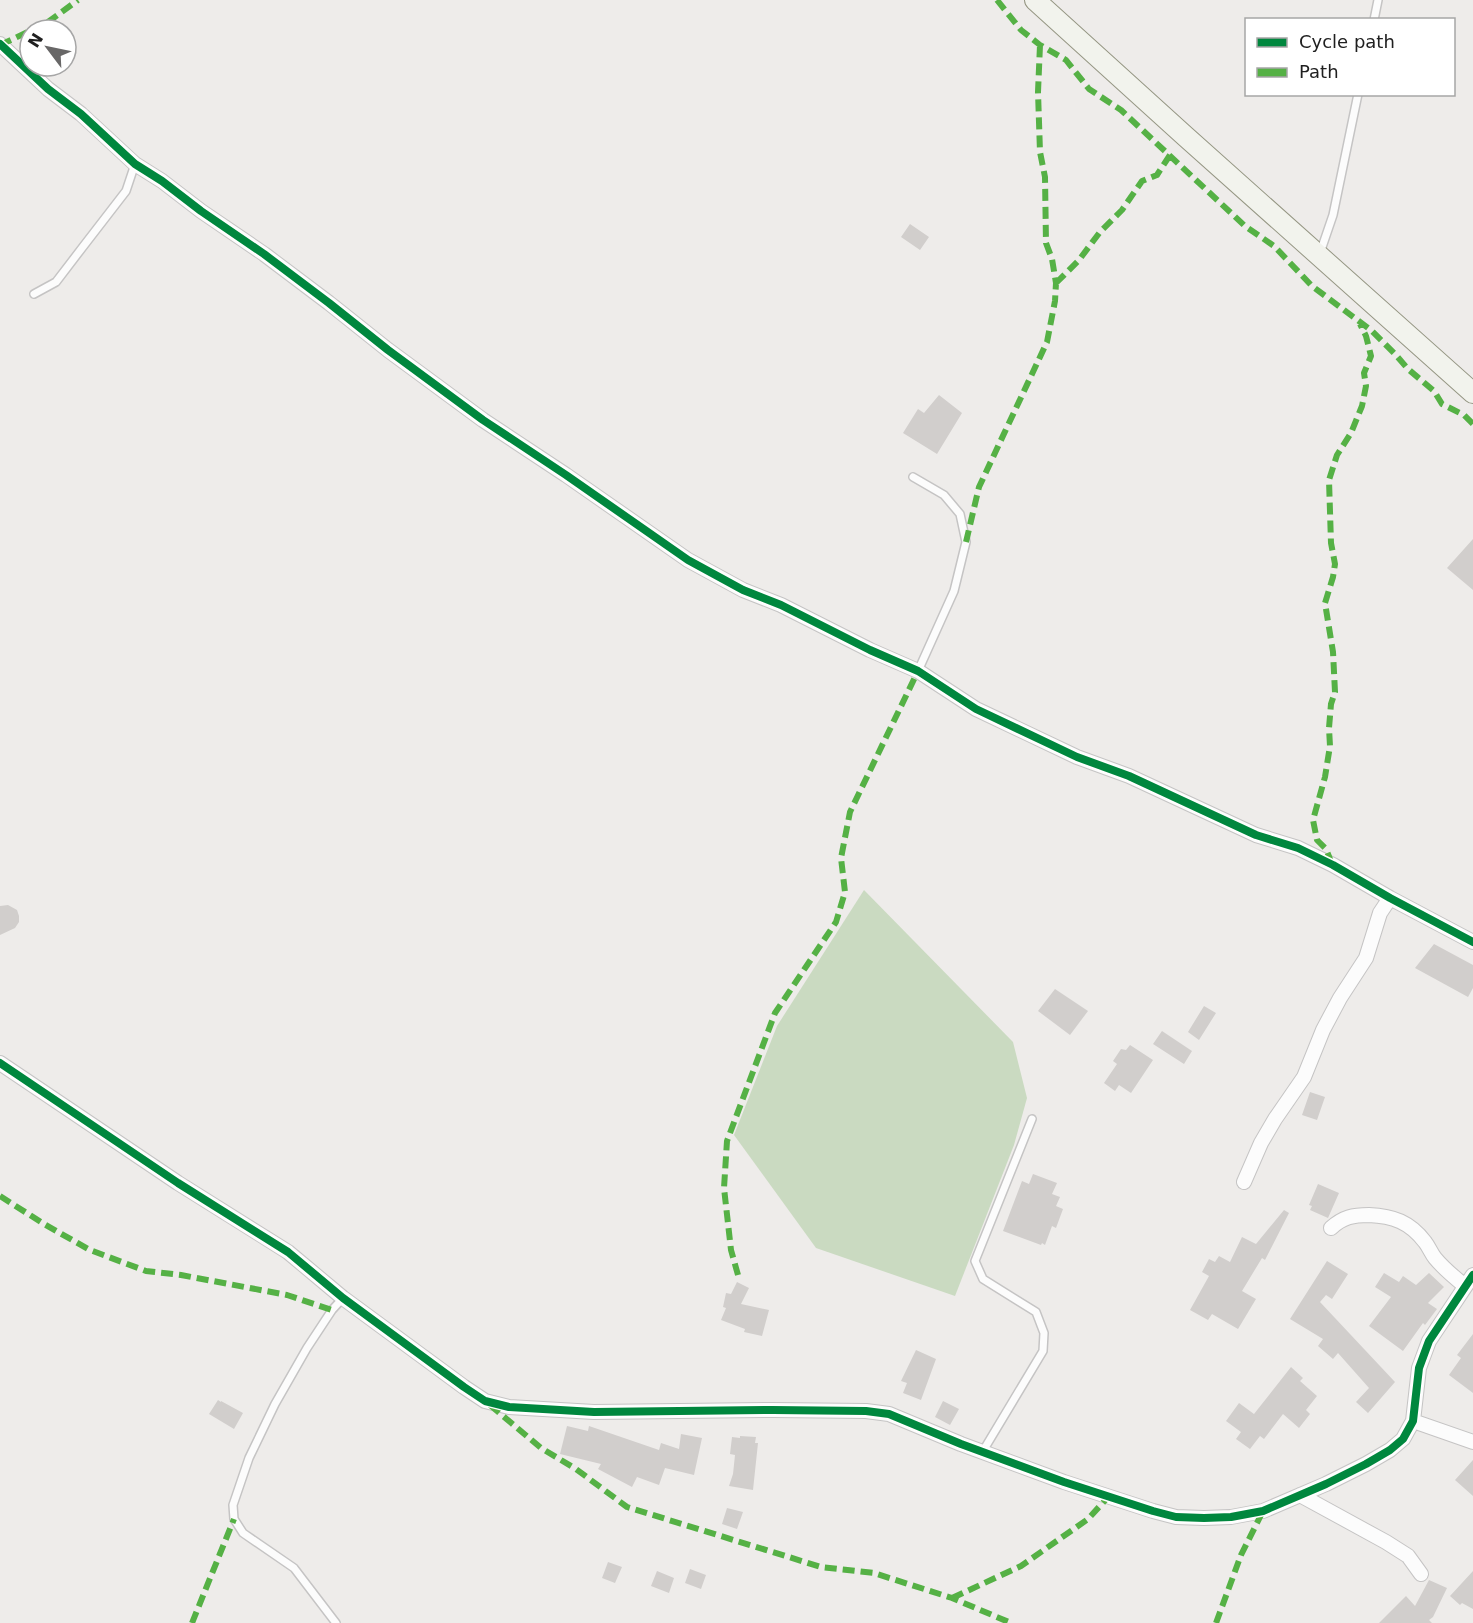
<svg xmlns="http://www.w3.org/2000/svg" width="1473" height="1623" font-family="'DejaVu Sans',sans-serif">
<rect width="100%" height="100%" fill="#eeecea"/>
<path fill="#cadac1" d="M864 890 1013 1042 1027 1098 1014 1145 955 1296 816 1248 734 1135 777 1026Z"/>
<path fill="#d1cecc" d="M910 224 929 237 920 250 901 237Z
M939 395 962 413 937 454 903 433 918 409 924 413Z
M1473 539V590L1447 568Z
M8 905 17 910 19 916V922L15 928 0 935V906Z
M1434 944 1473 965V988L1468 997 1415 968Z
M1055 989 1088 1011 1070 1035 1038 1011Z
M1204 1006 1216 1013 1199 1040 1188 1032Z
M1162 1031 1192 1051 1184 1064 1153 1044Z
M1130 1045 1153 1060 1131 1093 1119 1085 1115 1091 1104 1083 1117 1064 1113 1061 1121 1049 1126 1050Z
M1310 1092 1325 1097 1317 1120 1302 1115Z
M1033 1174 1057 1183 1052 1194 1060 1197 1056 1206 1063 1209 1056 1228 1052 1226 1045 1245 1042 1243 1041 1245 1003 1231 1022 1181 1029 1184Z
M1318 1184 1339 1193 1328 1218 1310 1210 1312 1206 1309 1205Z
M1284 1210 1289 1213 1265 1260 1262 1258 1242 1291 1256 1299 1238 1329 1212 1314 1208 1320 1190 1310 1209 1276 1202 1272 1209 1259 1215 1262 1219 1256 1230 1262 1242 1237 1256 1244Z
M1327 1261 1348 1274 1332 1299 1326 1295 1320 1302 1395 1382 1368 1413 1356 1402 1369 1388 1338 1353 1333 1359 1318 1346 1323 1339 1290 1319Z
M1384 1273 1399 1282 1403 1276 1416 1285 1429 1273 1444 1287 1428 1303 1437 1309 1425 1325 1423 1323 1403 1351 1369 1326 1391 1297 1375 1287Z
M737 1282 749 1288 741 1304 769 1310 762 1336 744 1332 745 1329 721 1320 726 1308 723 1307 726 1293 731 1294Z
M1473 1334V1393L1449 1375 1461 1358 1457 1355Z
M916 1350 936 1359 921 1400 903 1393 907 1383 901 1381Z
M1291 1367 1303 1378 1300 1381 1317 1396 1306 1410 1310 1414 1299 1428 1283 1414 1264 1439 1260 1436 1250 1449 1236 1439 1241 1432 1226 1421 1239 1403 1254 1414Z
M218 1400 221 1402V1401L243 1413 234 1429 209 1414Z
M943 1401 959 1409 950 1425 935 1417Z
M567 1426 588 1431 589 1426 659 1450 661 1443 679 1449 681 1434 702 1438 694 1475 665 1468 659 1485 637 1477 632 1487 598 1469 601 1464 560 1454Z
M740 1436 756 1437 755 1443H758L753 1490 729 1486 733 1474 735 1455 730 1454 732 1437 740 1438Z
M1473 1460V1496L1455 1480Z
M727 1508 743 1512 737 1529 722 1524Z
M608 1562 622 1567 615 1583 602 1578Z
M690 1569 706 1575 701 1589 685 1583Z
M657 1571 674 1578 669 1593 651 1586Z
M1473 1571V1609L1462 1603 1460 1605 1450 1596Z
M1429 1580 1447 1588 1433 1617 1429 1620 1432 1623H1379L1406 1596 1415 1606Z"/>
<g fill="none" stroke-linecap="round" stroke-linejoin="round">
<defs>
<path id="service" d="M1374 20 1378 0
M1320 253 1333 215 1358 94
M34 294 56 282 82 248 126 191 135 164
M913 477 944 495 960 514 966 542 954 591 918 671
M983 1451 1043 1351 1044 1333 1036 1312 983 1279 975 1261 1032 1119
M336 1623 294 1568 243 1533 234 1519 233 1505 249 1458 275 1404 307 1348 332 1310 343 1298"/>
<path id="minor" d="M0 44 48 89 81 114 135 164 162 181 201 211 264 254 329 303 388 350 483 420 566 475 688 560 743 590 781 605 870 650 918 671 976 709 1077 757 1129 776 1256 835 1298 848 1333 865 1390 898 1473 942
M0 1063 178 1183 288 1252 343 1298 464 1387 485 1401 509 1407 594 1412 773 1410 866 1411 889 1414 961 1444 1064 1482 1153 1511 1176 1517 1204 1518 1231 1517 1263 1511 1326 1484 1366 1464 1390 1450 1403 1439 1413 1421 1419 1368 1429 1341 1473 1275
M1244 1182 1261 1143 1275 1119 1304 1077 1323 1030 1340 998 1366 958 1380 913 1390 898
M1331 1228C1343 1217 1353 1215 1369 1215 1393 1216 1410 1222 1425 1242 1429 1247 1431 1253 1435 1258 1444 1269 1454 1277 1465 1286
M1413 1421 1473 1442
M1300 1495 1386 1542 1408 1556 1421 1574"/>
<path id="secondary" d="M1035 0 1185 136 1473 393"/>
</defs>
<use href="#service" stroke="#c5c4c4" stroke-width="10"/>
<use href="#minor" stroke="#c5c4c4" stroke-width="16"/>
<use href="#secondary" stroke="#959683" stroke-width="22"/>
<use href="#service" stroke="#fcfcfc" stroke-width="7"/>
<use href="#minor" stroke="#fcfcfc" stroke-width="14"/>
<use href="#secondary" stroke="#f2f3ed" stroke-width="20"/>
<path stroke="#55b145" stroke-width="6" stroke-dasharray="12 6" stroke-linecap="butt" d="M997 0 1021 30 1040 45 1066 60 1089 89 1121 110 1245 226 1274 246 1312 286 1372 331 1395 354 1408 369 1434 391 1442 404 1464 415 1473 424
M31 30 48 22 78 0
M0 45 30 31
M1056 283 1079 260 1100 232 1122 210 1142 181 1157 175 1170 155
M966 542 979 487 1047 342 1055 301 1056 283 1052 259 1046 243 1045 177 1040 152 1038 92 1040 45
M1332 864 1326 849 1317 840 1313 820 1325 777 1330 746 1329 728 1331 704 1335 692 1333 652 1325 603 1333 577 1335 564 1331 543 1329 480 1337 455 1351 433 1362 406 1366 386 1364 373 1371 356 1366 336 1360 324
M0 1196 44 1224 90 1250 146 1271 181 1275 287 1295 332 1310
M738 1275 731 1250 724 1188 727 1141 775 1013 836 922 845 892 841 858 850 812 918 671
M490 1405 541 1448 576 1469 627 1507 821 1567 874 1573 952 1598 1011 1623
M952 1598 1021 1566 1088 1519 1109 1496
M192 1623 234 1519
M1216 1623 1241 1555 1263 1511"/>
<defs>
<path id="cycleway" d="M0 44 48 89 81 114 135 164 162 181 201 211 264 254 329 303 388 350 483 420 566 475 688 560 743 590 781 605 870 650 918 671 976 709 1077 757 1129 776 1256 835 1298 848 1333 865 1390 898 1473 942
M0 1063 178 1183 288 1252 343 1298 464 1387 485 1401 509 1407 594 1412 773 1410 866 1411 889 1414 961 1444 1064 1482 1153 1511 1176 1517 1204 1518 1231 1517 1263 1511 1326 1484 1366 1464 1390 1450 1403 1439 1413 1421 1419 1368 1429 1341 1473 1275"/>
</defs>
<use href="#cycleway" stroke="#fff" stroke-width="11"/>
<use href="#cycleway" stroke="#00873e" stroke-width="8"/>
</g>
<rect x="1245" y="18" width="210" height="78" fill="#ffffff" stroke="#a6a6a6" stroke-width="1.5"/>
<rect x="1257" y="38" width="30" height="9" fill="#00873e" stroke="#a6a6a6" stroke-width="1.5"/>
<text x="1299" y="48" font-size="18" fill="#202020">Cycle path</text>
<rect x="1257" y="68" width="30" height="9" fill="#55b145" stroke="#a6a6a6" stroke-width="1.5"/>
<text x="1299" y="78" font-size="18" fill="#202020">Path</text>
<g transform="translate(48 48) rotate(302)"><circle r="28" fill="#ffffff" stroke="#a6a6a6" stroke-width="1.5"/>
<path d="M0-4.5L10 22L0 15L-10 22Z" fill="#686767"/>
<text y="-9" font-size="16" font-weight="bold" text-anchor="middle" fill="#202020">N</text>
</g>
</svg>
